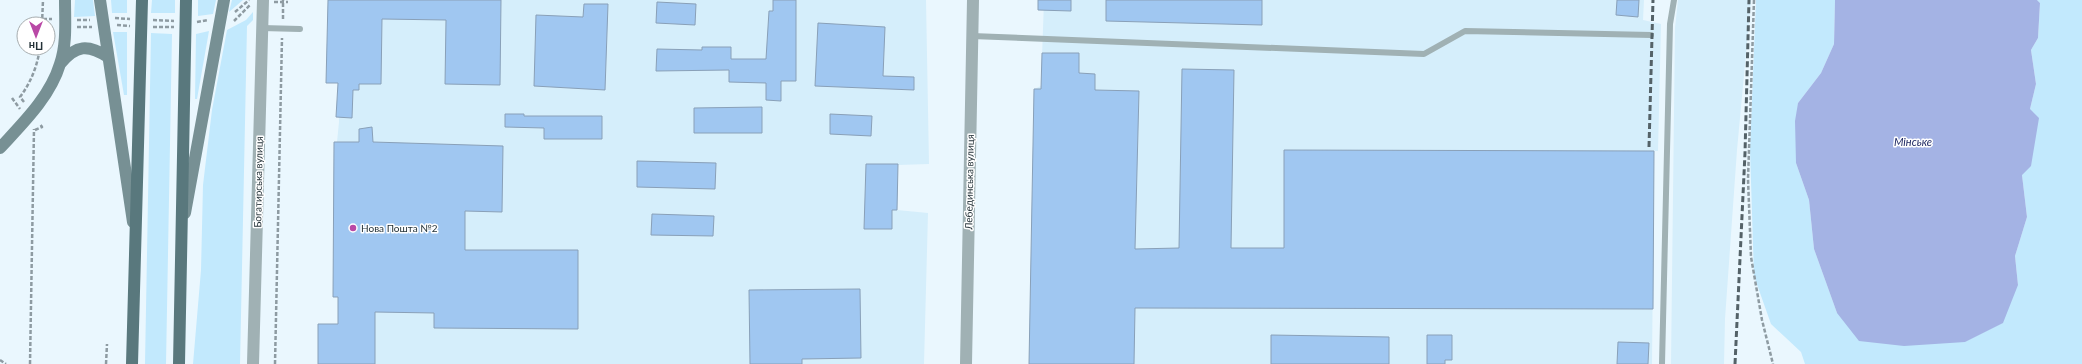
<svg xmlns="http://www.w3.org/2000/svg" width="2082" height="364" font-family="Lato,sans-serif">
<rect width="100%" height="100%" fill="#eaf7fe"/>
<path fill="#d5eefb" d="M328 0H926L929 164 898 165 897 210 928 213 924 364H318V324H338V297H333L334 142H337L339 122 338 91 357 90 343 83H326Z
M1044 0H1644L1643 20 1661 24 1658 151H1654L1652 364H1029L1034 89 1041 86Z
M1678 0H1751L1737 150 1725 319 1724 364H1671L1675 28Z"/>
<path fill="#c2e9fd" d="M75 0H93L95 16 74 17Z
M111 0H127V13H112Z
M152 0H175V13H151Z
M198 0H216L213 14 198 16Z
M232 0H243L229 12Z
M1756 0H1835L1834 44 1821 73 1798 103 1796 163 1809 200 1814 249 1837 313 2018 285 2015 256 2027 217 2022 175 2030 109 2036 84 2031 50 2038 38 2040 3 2037 0H2082V364H1805L1801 352 1771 324 1754 276 1750 150Z
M253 12V20L247 26 240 364H193L201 270 203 185 212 110 227 30 246 20Z
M209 31 197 99H195L196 34Z
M113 32H127V95H124Z
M151 33 172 34 166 364H145Z"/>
<path fill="#a4b3e4" d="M1835 0H2037L2040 3 2038 38 2031 50 2036 84 2030 109 2039 118 2031 166 2022 175 2027 217 2015 256 2018 285 2003 323 1965 342 1904 346 1859 341 1837 313 1814 249 1809 200 1796 163 1795 121 1798 103 1821 73 1834 44Z"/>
<path fill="#a0c7f1" stroke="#89a0b8" d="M328 0H501L500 85 445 84 446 20 382 19 381 84H359V90H353L352 118 336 117 338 83H326Z
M773 0H796V81H781V101L766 100V83L729 82V70L656 71 657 49 702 50V47H731V59H766L769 11H773Z
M1038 0H1071V11L1038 10Z
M1106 0H1262V25L1106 21Z
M1617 0H1639L1638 17 1616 15Z
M657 2 696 4 695 25 656 23Z
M584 4H608L605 90 534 86 536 15 583 17Z
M818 23 885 27 883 76 914 77V90L815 86Z
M1042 53H1079V73L1095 74V90L1139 91 1135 249 1179 248 1182 69 1234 70 1231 248H1284V150L1654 151 1653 309 1135 308 1134 364H1029L1034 89H1041Z
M762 107V133H694V108Z
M505 114H524V116H602V139H544V128L505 127Z
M830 114 872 116 871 136 830 134Z
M372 127 373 142 503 146 502 212 465 211V250H578V329L434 328V313L375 312V364H318V324H338V297H333L334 142H359V129Z
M637 161 716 163 715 189 637 187Z
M866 164H898L897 210H892V229H864Z
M652 214 714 216 713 236 651 235Z
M860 289 861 358 802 359V364H750L749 290Z
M1271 335 1389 337V364H1271Z
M1427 335H1452V360H1445V364H1427Z
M1618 342 1649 343 1648 364H1617Z"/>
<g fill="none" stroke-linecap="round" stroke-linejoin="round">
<path stroke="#8e9ba2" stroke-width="2.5" stroke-dasharray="4 2" stroke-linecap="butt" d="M1754 0 1748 179 1751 257 1762 320 1773 364
M274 2H288
M235 12 249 0
M115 18 130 19
M43 19H52
M283 19V0
M77 20H90
M153 20 174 21
M234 21 250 5
M197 22 208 20
M42 24 43 0
M117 25 130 26
M77 27H92
M153 27H174
M12 98 20 109
M24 102 20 97C31 82 37 67 40 48
M35 130 42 127 40 124
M0 360 6 364
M30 364 34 129
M106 364 107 344
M275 364 282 38"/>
<path stroke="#a0b1b4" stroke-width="6" d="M262 28 300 29
M972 36 1424 54 1465 31 1651 35
M1662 364 1670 24 1674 0"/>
<path stroke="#a0b1b4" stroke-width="12" d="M253 364 263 0
M966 364 973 0"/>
<path stroke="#779094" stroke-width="12" d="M100 0 133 222
M61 63C76 45 88 44 108 57
M0 148C23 123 50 97 60 64 67 44 65 21 65 0
M185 213 224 0"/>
<path stroke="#59787d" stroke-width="12" d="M132 364 142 0
M179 364 186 0"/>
<path stroke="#546268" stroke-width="3" stroke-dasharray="6 3" stroke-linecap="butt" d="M1649 147 1653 0
M1735 364 1745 153 1749 0"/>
</g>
<circle fill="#b949a6" stroke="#fff" stroke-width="1.5" cx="353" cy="228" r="4"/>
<g text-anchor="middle" stroke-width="3" stroke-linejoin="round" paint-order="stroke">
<g font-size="10" fill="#243238" stroke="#fff">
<text transform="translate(258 182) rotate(-89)" y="4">Богатирська вулиця</text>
<text transform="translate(969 182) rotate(-89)" y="4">Лебединська вулиця</text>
</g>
<g font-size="10" fill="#243238" stroke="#fff" text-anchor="start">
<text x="361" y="232">Нова Пошта №2</text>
</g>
<g font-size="11" font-style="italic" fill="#202a64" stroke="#fff">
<text x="1913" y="146">Мінське</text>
</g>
</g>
<g transform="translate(36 36) rotate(180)"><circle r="19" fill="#ffffff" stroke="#a7adaf"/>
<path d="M0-3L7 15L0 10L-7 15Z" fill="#b949a6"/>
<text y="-6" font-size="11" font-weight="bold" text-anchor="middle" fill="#243238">Пн</text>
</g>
</svg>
